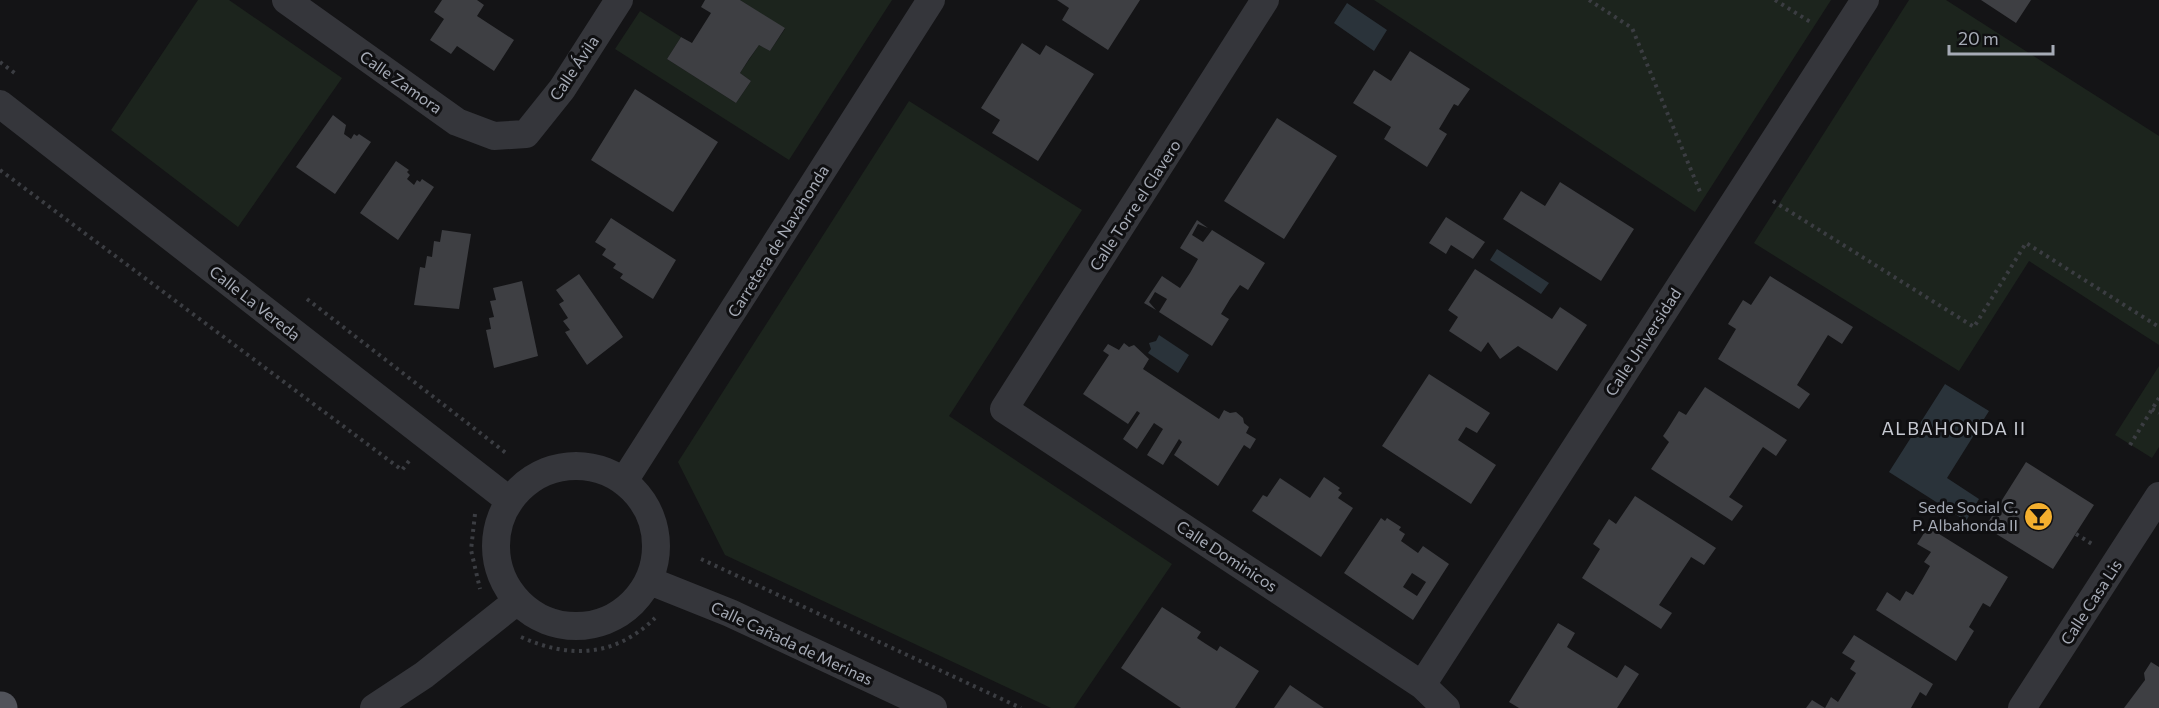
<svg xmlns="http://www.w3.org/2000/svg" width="2159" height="708" font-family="Commissioner,sans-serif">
<rect width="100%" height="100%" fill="#141416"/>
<path fill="#1c241d" d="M198 0H229L342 78 238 227 111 130Z
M740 0H892L789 160 615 49 640 11 681 37 667 59 736 103 751 81 740 73 759 45 770 51 785 29Z
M1374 0H1831L1695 212Z
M1909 0H1946L2159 136V345L2029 261 1959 371 1754 243Z
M909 101 1082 210 949 416 1172 564 1074 708H1051L725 555 678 462Z
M2159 366V447L2152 458 2115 435Z"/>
<path fill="#2a333a" d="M1347 3 1387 30 1374 51 1334 23Z
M1497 249 1549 283 1541 294 1490 260Z
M1159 335 1189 355 1178 373 1148 353 1151 349 1149 343 1156 341Z
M1945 384 1989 411 1947 478 1979 499 1966 521 1889 472Z"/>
<path fill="#3e3f43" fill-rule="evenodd" d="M442 0H477L484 5 477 16 514 40 494 71 457 46 451 54 430 40 444 19 434 12Z
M705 0H740L785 28 770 51 759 45 749 59 740 73 751 81 736 103 667 59 681 37 692 43 711 13 701 7Z
M1057 0H1140L1108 50 1062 20 1069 8Z
M1981 0H2031L2016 23Z
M1022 43 1040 55 1046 45 1094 74 1038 161 992 133 1000 120 981 108Z
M1410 51 1470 89 1458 106 1454 104 1439 129 1447 134 1427 167 1384 139 1391 127 1353 103 1374 70 1391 81Z
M635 89 718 142 673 212 591 160Z
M333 115 346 125 344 134 351 139 354 134 357 136 359 134 371 142 335 194 296 167Z
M1277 118 1337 156 1284 239 1224 201Z
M396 161 409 170 407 172 410 175 407 179 414 185 417 180 420 182 422 179 434 187 398 240 360 213Z
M1560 182 1634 229 1601 281 1503 219 1521 191 1545 206Z
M1446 217 1485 242 1473 259 1451 245 1446 254 1429 243Z
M611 218 676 260 653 299 620 278 623 274 613 268 616 264 602 255 606 249 595 242Z
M1197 220 1208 228 1198 224 1192 235 1203 242 1212 230 1265 263 1248 290 1240 285 1230 299 1221 314 1229 319 1212 346 1159 312 1167 299 1155 292 1149 302 1156 310 1144 303 1162 276 1180 288 1190 273 1198 259 1180 248Z
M442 230 471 234 459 309 414 305 420 267 425 268 427 256 432 257 434 241 440 242Z
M1475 269 1552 319 1560 307 1587 325 1557 371 1518 346 1500 359 1488 342 1481 352 1449 331 1458 317 1448 310Z
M579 274 623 337 587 365 565 332 570 330 563 321 568 318 559 304 564 301 556 290Z
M1770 276 1853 327 1842 344 1828 335 1797 385 1810 394 1799 409 1718 359 1736 329 1728 324 1743 300 1751 305Z
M522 281 538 356 494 368 486 330 491 329 489 318 494 317 490 301 496 300 493 288Z
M1124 343 1129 347 1134 345 1149 359 1143 369 1219 419 1224 410 1230 413 1236 412 1243 418 1244 423 1249 427 1246 433 1256 439 1250 449 1244 445 1218 486 1174 455 1182 442 1179 439 1163 465 1147 455 1163 429 1154 423 1137 449 1123 439 1140 413 1137 411 1128 424 1083 394 1109 355 1103 351 1108 344 1119 350Z
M1429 374 1490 413 1477 433 1466 427 1458 440 1496 465 1471 504 1382 446Z
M1705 387 1787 440 1776 456 1763 447 1732 493 1729 497 1743 506 1732 521 1651 469 1669 442 1663 436 1669 427 1679 411 1686 415Z
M2026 462 2094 505 2053 569 1985 527Z
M1324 477 1340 488 1338 490 1342 493 1338 498 1353 508 1321 557 1252 511 1263 495 1267 497 1280 478 1310 498Z
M1635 496 1716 548 1704 565 1691 557 1690 559 1659 605 1672 613 1661 629 1582 578 1600 549 1593 544 1600 533 1609 519 1616 524Z
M1381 518 1385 521 1387 518 1401 527 1399 530 1405 534 1401 541 1418 553 1423 546 1449 564 1413 620 1344 573ZM1412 573 1426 582 1417 596 1403 587Z
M1928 527 2008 577 1990 607 1983 603 1969 627 1974 631 1956 661 1876 610 1887 592 1900 601 1906 591 1913 595 1922 580 1930 566 1924 562 1931 552 1917 544Z
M1162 607 1201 632 1197 638 1206 644 1217 651 1220 646 1259 671 1235 708H1181L1121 668Z
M1558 623 1575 633 1567 647 1570 649 1617 678 1625 665 1639 674 1617 708H1519L1509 702Z
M1854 635 1933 684 1926 696 1920 692 1911 708H1806L1812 700 1825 708 1831 697 1838 702 1856 673 1850 669 1855 661 1842 653Z
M2151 662 2159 667V708H2124L2145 680 2144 673Z
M1290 685 1312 700 1324 708H1274Z"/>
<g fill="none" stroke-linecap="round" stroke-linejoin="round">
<path stroke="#3b3d42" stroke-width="4" stroke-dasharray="3 4.5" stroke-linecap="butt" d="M1589 0 1632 28 1701 194
M1775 0 1812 23
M0 62 16 74
M0 170 402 470 409 461
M1773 201 1974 327 2026 243 2159 327
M307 299 506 453
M2152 409 2159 413
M2130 445 2159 398
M475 514 471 550 480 589
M2076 534 2092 544
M701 559 1021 708
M521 637C570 659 615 657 655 618"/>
<path stroke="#35363b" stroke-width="28" d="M286 0 457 122 494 136 526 134 562 89 619 0
M1265 0 1004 409 1422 685 1446 708
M0 104 510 501
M496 546a80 80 0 1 1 160 0a80 80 0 1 1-160 0Z
M624 481 931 0
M650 581 730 613 933 708
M1422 685 1865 0
M374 708 424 675 517 601
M2022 708 2159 496"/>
<path stroke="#51535a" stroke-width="33" d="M0 708H1"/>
</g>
<defs>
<symbol id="bar-disc" viewBox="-11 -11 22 22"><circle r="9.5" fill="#f4af2e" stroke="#0f0f11"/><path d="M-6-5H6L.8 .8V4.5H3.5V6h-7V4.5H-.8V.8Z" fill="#111"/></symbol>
</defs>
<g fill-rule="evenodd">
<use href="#bar-disc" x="2022" y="500" width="33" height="33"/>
</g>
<g text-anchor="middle" stroke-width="6" stroke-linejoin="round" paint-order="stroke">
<g font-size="16" fill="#a6abb6" stroke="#0f0f11">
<text transform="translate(574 68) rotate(-56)" y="6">Calle Ávila</text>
<text transform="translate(401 82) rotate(35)" y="6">Calle Zamora</text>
<text transform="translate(1135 205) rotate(-57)" y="6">Calle Torre el Clavero</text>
<text transform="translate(778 241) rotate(-58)" y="6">Carretera de Navahonda</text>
<text transform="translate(255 303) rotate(38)" y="6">Calle La Vereda</text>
<text transform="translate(1643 342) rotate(-57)" y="6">Calle Universidad</text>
<text transform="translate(1227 556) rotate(33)" y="6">Calle Dominicos</text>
<text transform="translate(2091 602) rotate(-57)" y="6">Calle Casa Lis</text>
<text transform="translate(792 643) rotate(25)" y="6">Calle Cañada de Merinas</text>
</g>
<g font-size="16" fill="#a6abb6" stroke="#0f0f11" text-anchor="end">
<text x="2018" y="513">Sede Social C.<tspan x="2018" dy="18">P. Albahonda II</tspan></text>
</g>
<g font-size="18" letter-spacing="1.5" fill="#c7cad2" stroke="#0f0f11">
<text x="1954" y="435">ALBAHONDA II</text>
</g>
</g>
<path d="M1949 45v9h104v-9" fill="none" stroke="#a6abb6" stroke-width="3"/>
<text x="1958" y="45" font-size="18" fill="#a6abb6" stroke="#0f0f11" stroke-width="4.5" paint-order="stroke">20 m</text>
</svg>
